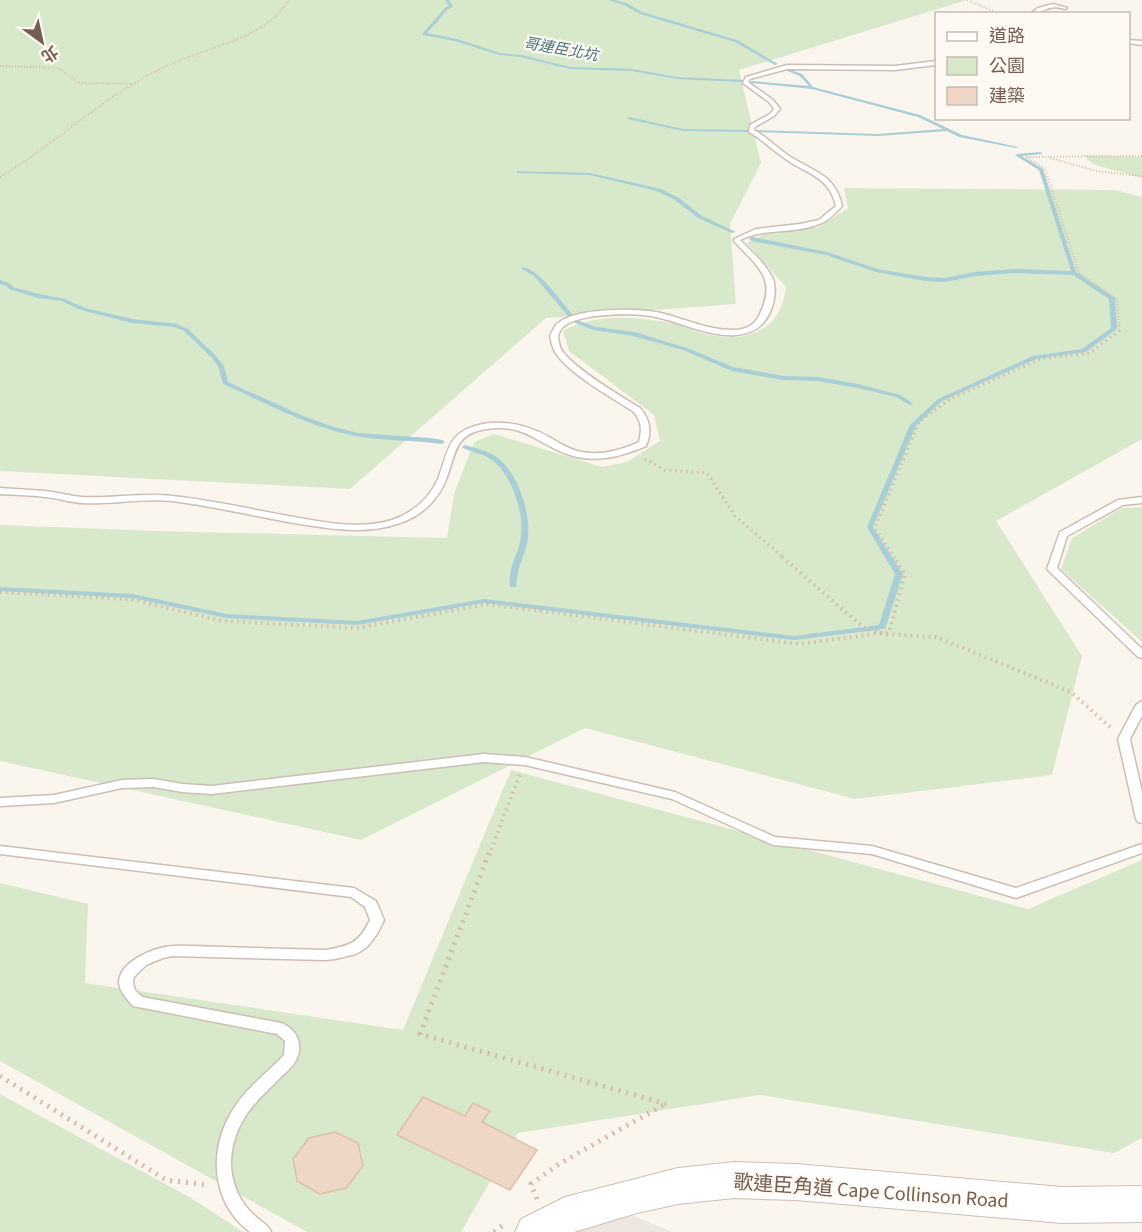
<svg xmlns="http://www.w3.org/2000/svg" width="1142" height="1232" font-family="'Source Sans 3','Noto Sans TC',sans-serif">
<rect width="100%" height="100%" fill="#fbf6ed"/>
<path fill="#ece6e1" d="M623 1212 673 1232H571Z"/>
<path fill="#d7e8cb" d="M0 0H967L739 70 761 163 730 224 736 304 546 318 350 489 0 471Z
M1084 155 1142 157V178L1092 164Z
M844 188 1115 190 1142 197V439L996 521 1082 656 1052 775 855 799 585 728 361 840 0 761V525L157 531 447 538 454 494 474 442 494 434 602 467 627 462 660 441 654 415 569 351 563 331C596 312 639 317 675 324 687 327 698 333 710 335 751 342 781 330 786 287L747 243 765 234 819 227 848 208Z
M1142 507V642L1061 569 1072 538 1122 508Z
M511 770 1028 909 1142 860V1138L1114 1153 760 1095 518 1133 461 1232H307L0 1061V883L88 904 85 983 403 1030Z
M0 1094 191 1198 243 1232H0Z"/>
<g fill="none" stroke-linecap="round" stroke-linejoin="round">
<path fill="#a9ced5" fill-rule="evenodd" d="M445 0H449L453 7 448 9 427 33 457 39 500 53 521 55 570 67 632 69 677 77 742 80 744 81 742 82 677 79 632 71 570 69 521 57 500 55 455 41 423 35V33L446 7 449 6Z
M609 0H615L626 3 642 12 737 40 778 64 775 65 735 42 640 14 624 5Z
M786 68 802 74 813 87 920 115 962 135 1018 147 1016 148 959 137 947 131 878 136 755 132V130H757L878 134 943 129 918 117 812 89 752 83 750 82 752 81 809 86 800 76 785 70Z
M629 117 683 129 748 130 750 131 748 132 683 131 628 119V117Z
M1040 152 1042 153V154L1022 156 1043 169 1076 272 1115 298 1117 329 1086 352 1036 359 942 401 916 426 873 527 903 574 885 629 794 640 484 603 357 625 226 618 133 598 0 591V587L133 594 226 614 357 621 484 599 794 636 879 625 895 574 867 527 910 425 938 399 1033 356 1082 349 1111 328 1109 299 1073 275 1014 273 975 276 945 282 925 281 876 272 826 255 752 241 749 239 752 237 827 252 877 269 925 277 945 278 975 272 1014 269 1071 271 1039 170 1015 155 1017 154Z
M517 171 590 173 661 189 679 198 702 216 736 232 732 233 698 218 675 200 657 191 590 175 519 173H517Z
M522 267C539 269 560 300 572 314V316H568L534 276 522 269Z
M0 280 11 284 13 287 39 294 65 299 85 308 132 319 177 324 188 329 216 356 224 366 228 382 303 416 334 427 358 433 430 438 442 440 445 442 442 444C413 440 384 441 355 436 308 427 266 403 223 384L218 366 212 358 184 331 174 327 132 323 81 310 62 301 38 298 9 289 7 286 0 284Z
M577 320 596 327 634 332 687 348 733 367 783 376 818 377 858 384 900 395 913 403 910 405 908 404 896 397 858 388 818 381 783 380 732 371 683 350 633 336 593 330 575 323 574 322Z
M465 445C474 448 484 450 492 454 516 467 531 511 528 537 527 548 522 558 519 568 517 574 517 581 516 587H510C507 571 517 556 520 542 526 516 512 472 489 458 481 453 471 452 463 448L462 447Z"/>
</g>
<path fill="#eed7c7" stroke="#e0bea8" stroke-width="1.5" d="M423 1097 465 1116 473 1103 490 1111 482 1122 537 1150 510 1190 397 1135Z
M335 1132 358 1143 363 1166 346 1188 320 1194 297 1181 293 1159 309 1138Z"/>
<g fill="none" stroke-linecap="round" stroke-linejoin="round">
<defs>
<path id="service" d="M1053 4 1067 8 1065 9C1047 3 1044 14 1030 14L1038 8Z
M1128 40 1142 41V45L1128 43Z
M936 61V65L895 70 787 69 750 79 748 82 773 100 780 109 774 116 755 127 754 130C767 137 777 148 789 156 814 172 835 174 842 206 837 211 831 218 824 222 798 235 767 227 740 240 752 252 766 264 773 279 778 293 772 315 761 325 754 332 745 334 736 335 710 337 685 324 660 318 640 312 578 312 562 328 560 330 559 333 558 336 559 340 559 346 561 349 571 367 622 397 640 408 650 420 652 431 646 446 620 457 594 464 567 454 537 443 523 423 487 429 455 433 456 453 447 477 439 499 422 516 400 523 363 536 326 528 288 522 250 515 211 506 172 501 142 498 111 505 81 503 69 502 57 498 45 497 30 495 15 495 0 494V488C15 489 30 490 45 491 57 492 69 496 81 497 111 499 142 492 172 496 211 500 250 509 288 516 323 522 358 530 392 520 412 513 429 499 438 479 449 450 447 431 483 424 506 420 529 426 549 437 559 443 570 450 582 452 602 456 621 450 639 442 642 430 642 422 634 412 613 398 565 372 554 350 552 346 551 340 550 336 552 332 554 327 557 324 576 307 637 308 661 313 685 319 708 330 733 330 744 330 754 326 759 316 778 279 758 267 734 241V239L756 229 800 224 819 220 836 206C829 175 805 174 783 157 770 148 763 140 749 132L750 125 770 114 774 109 769 102 743 83 746 77 787 65 895 66Z
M1142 497V503L1123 505 1067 536 1057 568 1142 649V658L1138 657 1047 569 1060 532 1118 500Z
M1142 701V716L1130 739 1142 792V823L1138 822 1136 819 1118 739 1136 705Z
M484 754 525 757 675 792 775 837 872 846 1016 888 1142 844V853L1016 898 872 854 773 845 672 799 525 765 484 762 212 794 182 792 154 787 122 788 54 803 0 806V798L54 795 122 780 154 779 182 784 212 786Z
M0 846 354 888 376 901 384 920 377 934 367 947 356 954 335 959 325 960 172 956 163 958 146 965 134 977 133 983 135 990 142 997 281 1023C297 1029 304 1045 296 1060 293 1067 286 1072 281 1077 269 1089 256 1101 246 1115 237 1129 231 1146 231 1163 231 1183 240 1203 255 1216 261 1222 268 1224 271 1232H250C209 1201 208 1145 236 1105 249 1086 268 1072 284 1055L285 1041 277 1034 133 1006C127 999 120 992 119 983 119 961 155 947 173 946 189 945 207 947 223 947 257 948 291 949 325 950 350 946 359 943 370 920L365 907 351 897 0 854Z"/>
<path id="tertiary" d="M734 1162 796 1164 1062 1187 1142 1186V1222L1062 1223 796 1200 734 1198 678 1204 637 1213 574 1232H515L521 1219 565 1197 678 1168Z"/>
</defs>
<use href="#service" stroke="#cdbeb3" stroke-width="3"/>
<use href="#tertiary" stroke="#cdbeb3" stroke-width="2"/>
<path stroke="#d4baa9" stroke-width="2" stroke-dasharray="1 2" stroke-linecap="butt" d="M967 0 1000 14
M0 66 59 68 78 83 135 84
M1050 158 1096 171 1142 176
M0 177C59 142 107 92 171 64 209 47 267 38 289 0
M1119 326 1117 299 1079 273 1045 169 1027 157 1142 156"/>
<path stroke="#d4baa9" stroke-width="3" stroke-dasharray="1.5 4" stroke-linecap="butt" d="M645 459 665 470 707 473 735 516 784 558
M895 558 875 528 919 422 950 399 1041 359 1089 353 1119 331V325"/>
<path stroke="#d4baa9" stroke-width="4" stroke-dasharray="1.5 4.5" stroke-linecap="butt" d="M782 557 863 627 884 634 936 637 1071 692 1111 728
M0 592 130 599 223 621 357 628 487 604 800 644 889 632 905 574 894 557
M489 855 520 774"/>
<path stroke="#d4baa9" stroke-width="5" stroke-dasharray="2 6" stroke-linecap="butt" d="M489 853 420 1034 666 1104
M0 1076 166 1180 209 1185
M537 1199 531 1184 559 1164 665 1104
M494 1232 506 1223"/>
<use href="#service" fill="#fff" fill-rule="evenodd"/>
<use href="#tertiary" fill="#fff" fill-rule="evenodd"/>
</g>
<g text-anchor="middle" stroke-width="4.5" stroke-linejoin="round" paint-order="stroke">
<g font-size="15" font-style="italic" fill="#48767f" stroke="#fefaf3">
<text transform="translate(561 49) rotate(10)" y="5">哥連臣北坑</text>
</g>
<g font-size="20" fill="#755e51" stroke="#fefaf3">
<text transform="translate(871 1191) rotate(4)" y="7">歌連臣角道 Cape Collinson Road</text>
</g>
</g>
<rect x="935" y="12" width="195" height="108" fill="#fefaf3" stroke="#c7bcb2" stroke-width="1.5"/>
<rect x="947" y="32" width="30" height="9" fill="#ffffff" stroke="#c7bcb2" stroke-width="1.5"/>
<text x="989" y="42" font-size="18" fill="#755e51">道路</text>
<rect x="947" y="57" width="30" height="18" fill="#d7e8cb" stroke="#c7bcb2" stroke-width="1.5"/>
<text x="989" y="72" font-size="18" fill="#755e51">公園</text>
<rect x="947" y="87" width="30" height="18" fill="#eed7c7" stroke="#c7bcb2" stroke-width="1.5"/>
<text x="989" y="102" font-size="18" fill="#755e51">建築</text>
<g transform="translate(42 42) rotate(147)" stroke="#fefaf3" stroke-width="4.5" paint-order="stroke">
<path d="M0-4.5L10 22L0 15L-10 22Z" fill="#755e51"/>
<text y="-9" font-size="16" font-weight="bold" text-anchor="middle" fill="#755e51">北</text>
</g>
</svg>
